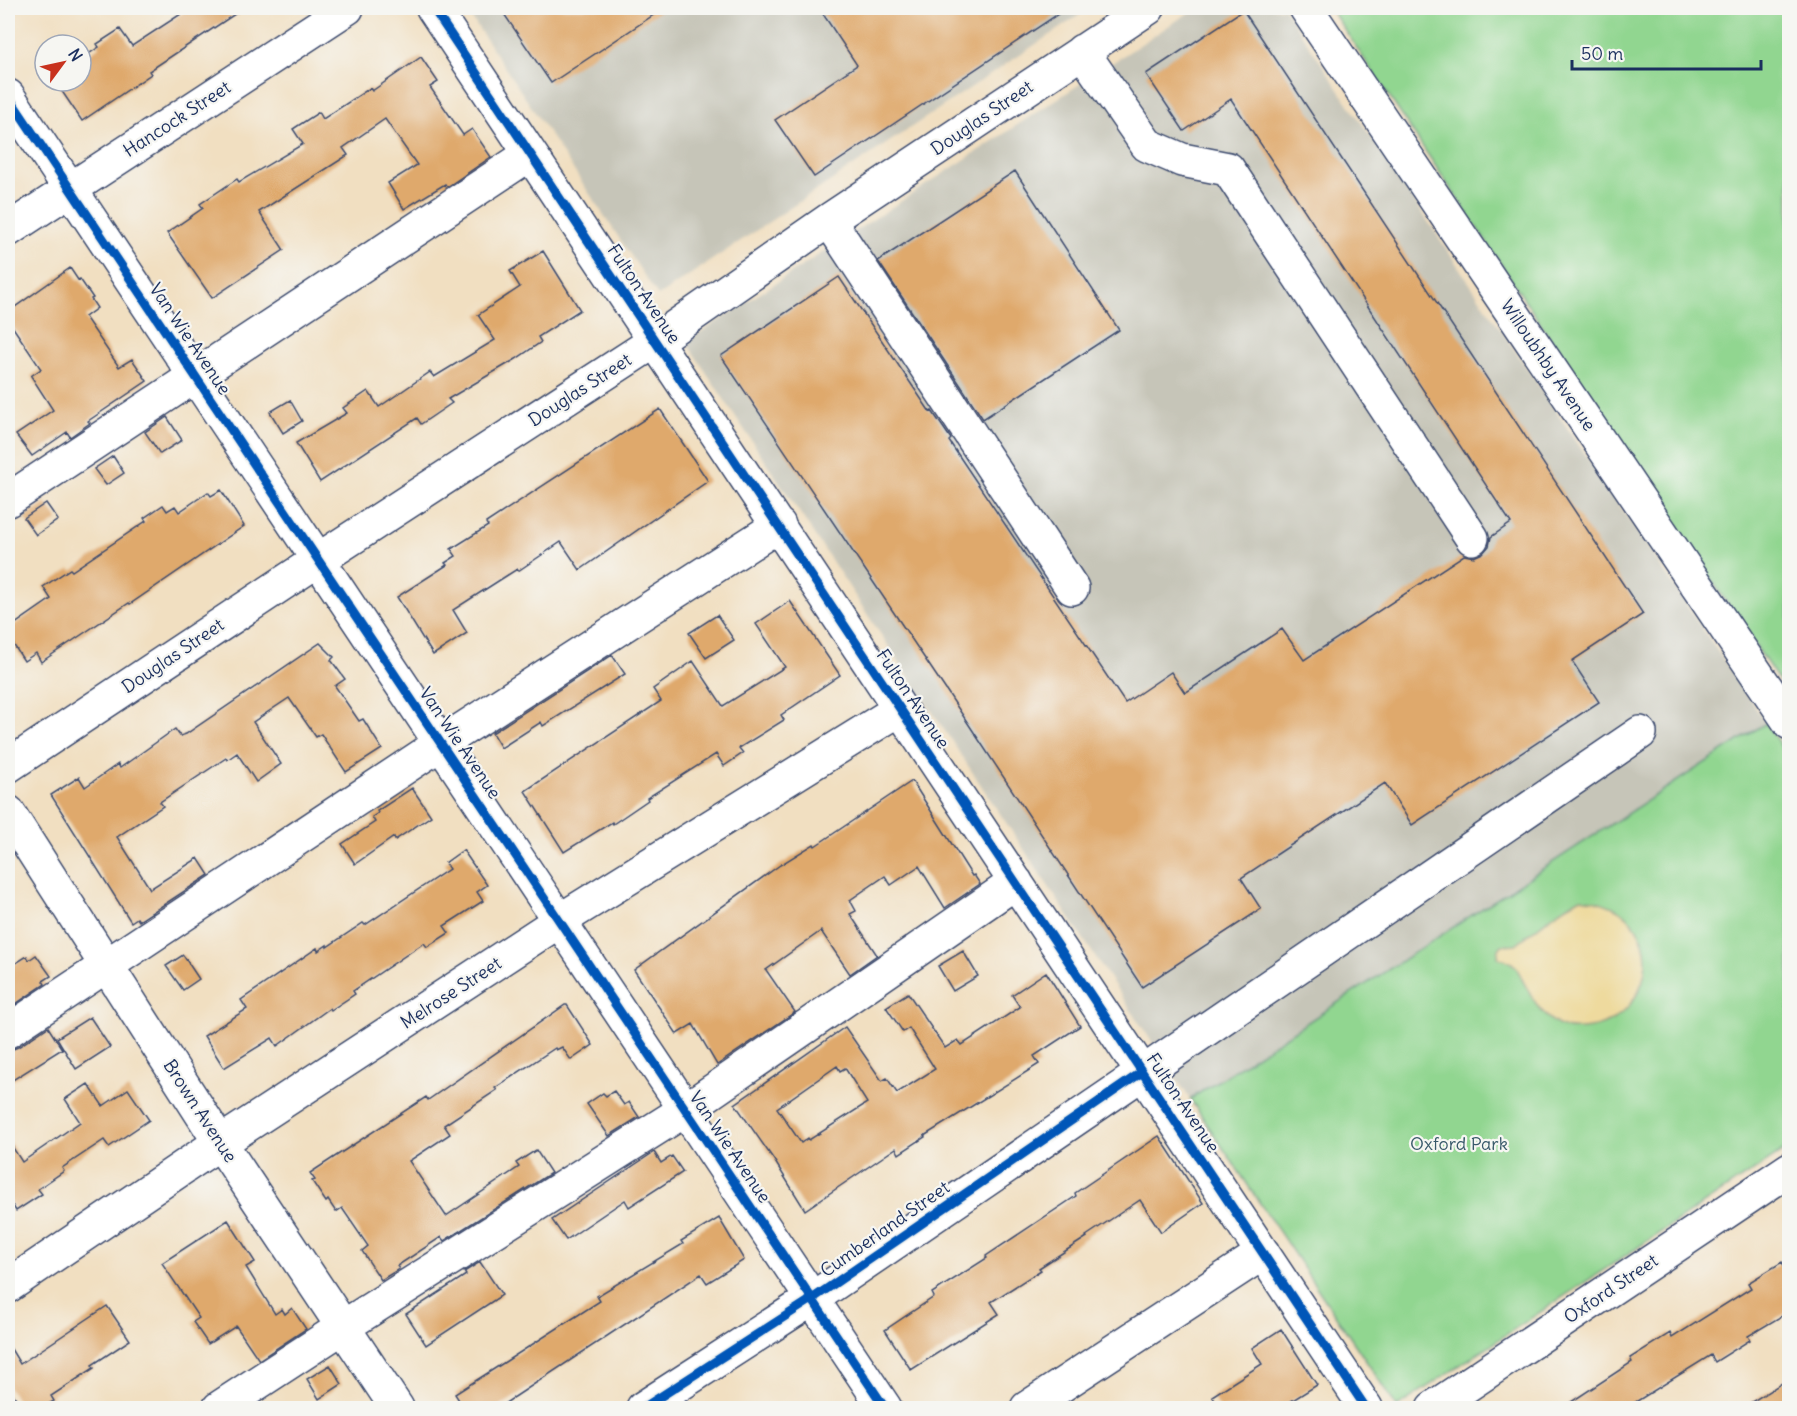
<svg xmlns="http://www.w3.org/2000/svg" width="1797" height="1416" font-family="Delius,sans-serif">
<rect width="100%" height="100%" fill="#f6f6f2"/>
<filter id="ink" filterUnits="userSpaceOnUse"><feTurbulence type="fractalNoise" baseFrequency=".0167" numOctaves="2"/><feDisplacementMap in="SourceGraphic" scale="12" xChannelSelector="R" yChannelSelector="G"/><feConvolveMatrix kernelMatrix="1 2 1 2 8 2 1 2 1" color-interpolation-filters="sRGB"/></filter>
<filter id="wash" filterUnits="userSpaceOnUse"><feTurbulence type="fractalNoise" baseFrequency=".008" numOctaves="4" result="noise"/><feDisplacementMap in="SourceGraphic" scale="24" xChannelSelector="R" yChannelSelector="G"/><feGaussianBlur stdDeviation="1.35" result="paint"/><feColorMatrix in="noise" values="0 0 0 0 0 0 0 0 0 0 0 0 0 0 0 0 0 1.4 0 .05"/><feComposite in="paint" operator="in"/></filter>
<g filter="url(#wash)">
<rect width="100%" height="100%" fill="#f1dfc1"/>
<path fill="#c6c5b8" d="M465 8H1090L658 296Z
M1196 8H1284L1766 723 1190 1099 686 342Z"/>
<path fill="#91d690" stroke="#568277" stroke-width="1.5" d="M1330 8H1789V696Z
M1766 723 1789 759V1147L1397 1407 1190 1099Z"/>
<path fill="#eeda9e" stroke="#84847e" stroke-width="1.5" d="M1581 898C1595 900 1608 903 1620 911 1670 947 1642 1025 1583 1029 1577 1029 1570 1030 1565 1028 1544 1021 1532 998 1523 981 1520 976 1518 968 1514 965 1510 960 1502 960 1498 957L1499 949 1502 945 1516 944 1560 910Z"/>
<g id="blocks">
<path fill="#dfa96c" fill-rule="evenodd" d="M190 8H244L149 71 151 74 82 121 55 81H81V59L99 47 97 44 120 29 132 46Z
M500 8H664L551 83Z
M819 8H1067L814 177 775 120 857 65Z
M1243 10 1643 614 1572 661 1599 702 1412 825 1385 783 1241 878 1261 909 1142 987 950 696 721 356 839 277 930 412 932 411 951 439 949 441 1125 703 1171 672 1185 693 1282 629 1304 660 1464 555 1474 557 1483 553 1489 546 1491 537 1511 523 1231 99 1184 131 1146 74Z
M421 57 438 82 430 87 463 135 472 129 491 157 447 187 445 184 404 209 388 183 417 165 385 119 343 148 348 155 259 212 284 250 212 298 167 233 203 208 200 204 237 179 239 182 303 144 293 129 319 112 323 119 370 88 372 91Z
M1015 171 1119 330 983 419 878 261Z
M543 251 580 310 538 337 541 342 516 359 448 399 452 403 421 424 417 418 320 482 296 443 347 413 343 408 368 391 379 407 430 372 434 377 495 340 478 315 520 287 510 271Z
M70 268 78 280 80 279 93 298 91 299 97 308 85 317 119 367 132 359 147 381 88 421 90 423 70 437 67 432 32 456 16 435 53 410 31 376 41 369 8 320V312Z
M290 400 302 421 283 433 270 412Z
M660 409 708 481 580 570 561 542 518 571 517 569 453 610 467 633 433 655 397 597 447 565 445 563 456 556 451 549 488 526 486 523Z
M167 417 182 440 160 454 145 432Z
M113 456 124 473 106 485 94 469Z
M221 490 244 526 130 604 129 603 41 662 36 653 24 661 8 636V629L51 599 43 587 70 569 72 571 146 521 144 518 163 505 167 511 175 506 179 512 208 492 211 496Z
M46 503 58 520 36 535 24 518Z
M790 601 840 675 781 715 784 720 739 748 743 753 724 766 716 754 647 798 648 800 613 824 612 822 564 852 525 791 661 701 653 689 693 661 723 706 785 667 756 624Z
M717 615 734 640 706 658 689 633Z
M320 643 334 657 331 660 345 679 335 686 359 721 363 719 382 749 346 772 321 734 316 737 289 698 253 722 281 764 256 782 237 753 227 760 226 758 160 802 163 806 117 837 150 889 198 858 209 875 139 921 137 918 131 922 51 795 79 777 85 787 118 764 120 768 175 729 180 736 186 734Z
M612 655 625 674 543 726 541 722 501 748 492 733Z
M912 781 972 876 974 875 980 884 945 908 919 866 891 885 885 876 850 900 856 911 850 914 877 955 850 974 821 931 766 970 795 1012 717 1065 693 1024 677 1034 634 970 780 865 814 844 815 846Z
M412 788 431 816 395 840 394 837 355 864 342 844 375 822 372 817 378 813 377 811Z
M463 850 487 885 477 892 483 901 444 926 449 933 427 947 424 943 353 991 355 994 331 1010 330 1008 277 1046 272 1038 224 1068 204 1036 247 1009 241 1000 317 948 318 951 327 945V947L363 923 365 925 449 869 445 863Z
M963 951 978 976 953 991 938 966Z
M36 955 51 976 43 981 45 984 8 1009V963L10 967 27 956 29 960Z
M183 955 199 979 183 990 166 966Z
M1046 972 1080 1026 1034 1056 1039 1064 924 1136 925 1137 899 1154 896 1148 805 1210 774 1160 735 1104 845 1027 882 1081 887 1078 897 1093 935 1069 909 1028 903 1032 886 1007 908 993 945 1048 958 1040 962 1045 1020 1007 1012 995ZM837 1066 840 1071 845 1068 867 1103 809 1140 808 1138 801 1143 777 1108Z
M565 1005H567L593 1045 571 1060 562 1047 556 1050 555 1048 495 1088 497 1090 444 1125 450 1134 409 1161 446 1216 519 1167 516 1163 536 1150 551 1173 444 1241 441 1237 397 1266 399 1269 381 1280 362 1251 368 1246 342 1208 336 1212 328 1200 326 1202 312 1181 315 1180 310 1173 426 1097 428 1100Z
M90 1017 110 1047 76 1069 57 1038Z
M48 1027 62 1049 8 1083V1051L18 1047Z
M88 1084 103 1106 128 1089 149 1120 109 1147 104 1140 62 1168 64 1171 38 1189 42 1194 16 1211 8 1198V1140L22 1162 80 1122 65 1099Z
M614 1091 624 1105 629 1102 639 1117 609 1136 587 1104 603 1093 606 1096Z
M1159 1136 1203 1203 1161 1232 1140 1200 1086 1236 1087 1237 1039 1268 1041 1270 991 1302 999 1314 911 1370 885 1330 934 1297 932 1293 987 1258 986 1256 1076 1196 1075 1193Z
M654 1152 661 1163 672 1156 683 1172 629 1207 625 1200 566 1240 552 1220Z
M719 1218 744 1260 707 1283 701 1274 498 1408H464L455 1394 600 1301 597 1296 683 1244 681 1241Z
M228 1220 255 1262 246 1267 275 1314 282 1309 285 1314 292 1308 306 1329 259 1360 236 1326 208 1344 193 1322 199 1318 162 1263Z
M480 1262 502 1295 426 1345 406 1314 466 1275 464 1272Z
M1782 1262 1790 1275V1311L1748 1336 1750 1340 1715 1362 1711 1355 1626 1408H1562L1632 1362 1630 1358 1670 1333 1672 1338 1751 1288 1748 1283Z
M107 1306 130 1340 92 1365 94 1368 51 1396 54 1401 41 1408H22L8 1386V1344L20 1364Z
M1281 1329 1317 1385 1280 1408H1220L1212 1396 1262 1364 1252 1348Z
M330 1365 342 1384 319 1399 307 1379Z
M1790 1378V1408H1742Z"/>
</g>
</g>
<g filter="url(#ink)">
<use href="#blocks" fill-opacity="0" stroke="#3b496d" stroke-width="1.5"/>
<g fill="none" stroke-linecap="round" stroke-linejoin="round">
<defs>
<path id="minor" d="M433 8 1366 1408
M1306 8 1790 723
M1082 51 1147 145 1182 160 1228 169 1472 538
M8 96 885 1408
M829 220 1072 588
M8 230 347 8
M8 500 530 154
M8 766 318 560 655 341 829 220 1148 8
M8 812 221 1144 397 1408
M8 1031 440 744 779 525
M8 1286 200 1156 559 921 900 709
M219 1408 343 1327 685 1110 1016 882
M643 1408 812 1299 1640 733
M1027 1408 1263 1253
M1433 1408 1790 1169"/>
</defs>
<use href="#minor" stroke="#3b496d" stroke-width="36"/>
<path stroke="#3b496d" stroke-width="4" stroke-dasharray="4.5 4.5" stroke-linecap="butt" d="M1787 432 1790 440"/>
<use href="#minor" stroke="#fff" stroke-width="33"/>
<defs>
<path id="cycleway" d="M433 8 1366 1408
M8 96 885 1408
M643 1408 812 1299 1142 1072"/>
</defs>
<use href="#cycleway" stroke="#f6f6f2" stroke-width="13"/>
<use href="#cycleway" stroke="#0057b8" stroke-width="9"/>
</g>
</g>
<g text-anchor="middle" stroke-width="4.5" stroke-linejoin="round" paint-order="stroke">
<g font-size="18" fill="#1b2f5e" stroke="#f6f6f2">
<text transform="translate(982 118) rotate(-34)" y="6">Douglas Street</text>
<text transform="translate(177 119) rotate(-33)" y="6">Hancock Street</text>
<text transform="translate(644 294) rotate(56)" y="6">Fulton Avenue</text>
<text transform="translate(190 339) rotate(56)" y="6">Van Wie Avenue</text>
<text transform="translate(1548 365) rotate(56)" y="6">Willoubhby Avenue</text>
<text transform="translate(580 390) rotate(-33)" y="6">Douglas Street</text>
<text transform="translate(173 656) rotate(-34)" y="6">Douglas Street</text>
<text transform="translate(913 699) rotate(56)" y="6">Fulton Avenue</text>
<text transform="translate(460 743) rotate(56)" y="6">Van Wie Avenue</text>
<text transform="translate(451 993) rotate(-33)" y="6">Melrose Street</text>
<text transform="translate(1183 1103) rotate(56)" y="6">Fulton Avenue</text>
<text transform="translate(200 1111) rotate(57)" y="6">Brown Avenue</text>
<text transform="translate(730 1147) rotate(56)" y="6">Van Wie Avenue</text>
<text transform="translate(885 1229) rotate(-35)" y="6">Cumberland Street</text>
<text transform="translate(1611 1289) rotate(-34)" y="6">Oxford Street</text>
</g>
<g font-size="18" fill="#38596a" stroke="#f6f6f2">
<text x="1459" y="1150">Oxford Park</text>
</g>
</g>
<rect width="1797" height="1416" fill="none" stroke="#f6f6f2" stroke-width="30"/>
<g transform="translate(63 63) rotate(57)"><circle r="28" fill="#f6f6f2" stroke="#9ea6b7" stroke-width="1.5"/>
<path d="M0-4.5L10 22L0 15L-10 22Z" fill="#c8321e"/>
<text y="-9" font-size="16" font-weight="bold" text-anchor="middle" fill="#1b2f5e">N</text>
</g>
<path d="M1572 60v9h189v-9" fill="none" stroke="#1b2f5e" stroke-width="3"/>
<text x="1581" y="60" font-size="18" fill="#1b2f5e" stroke="#f6f6f2" stroke-width="4.5" paint-order="stroke">50 m</text>
</svg>
